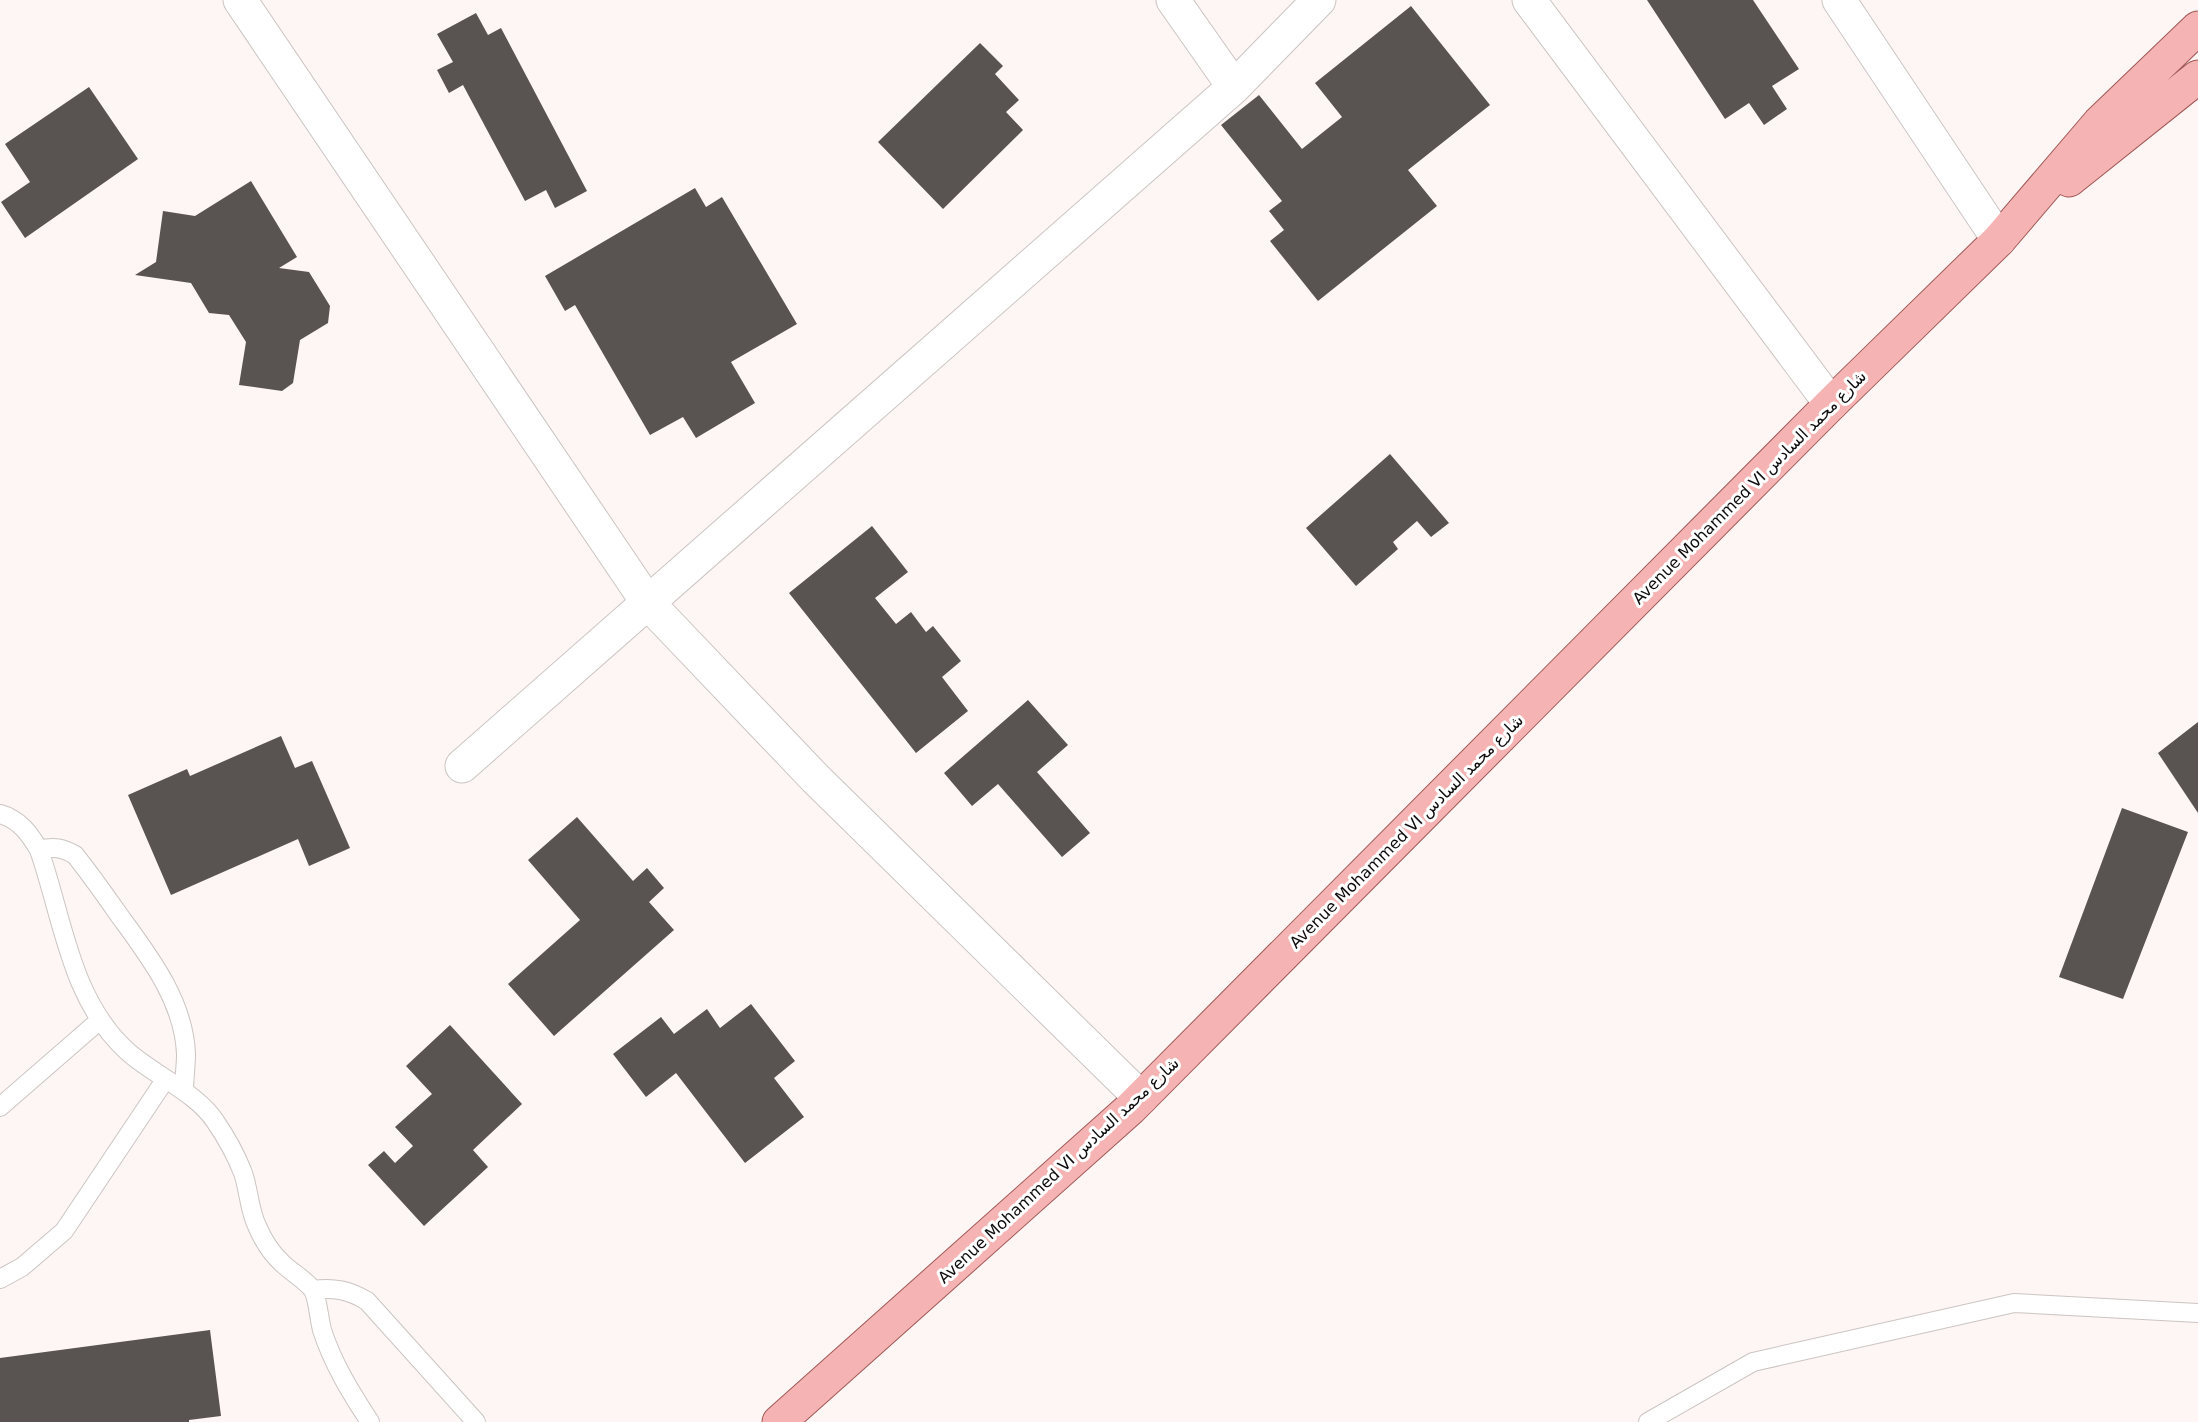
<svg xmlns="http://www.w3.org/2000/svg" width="2198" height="1422" font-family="'DejaVu Sans',Cairo,sans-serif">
<rect width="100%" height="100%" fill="#fdf6f4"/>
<path fill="#595351" d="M1647 0H1753L1799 69 1772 86 1787 109 1764 125 1749 103 1725 119Z
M1411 6 1490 105 1408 170 1437 206 1318 301 1270 241 1284 230 1269 211 1282 201 1221 125 1259 95 1302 149 1342 117 1315 83Z
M476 13 488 35 501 28 587 191 555 208 546 190 525 201 463 85 449 93 437 70 453 62 437 34Z
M980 43 1003 66 995 74 1019 100 1006 112 1023 130 943 209 878 142Z
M89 87 138 159 25 238 1 202 30 182 5 144Z
M251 181 297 257 279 268 309 272 330 306 328 323 300 340 293 383 282 391 239 385 246 342 229 315 209 313 191 283 135 275 156 262 163 211 195 216Z
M695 188 706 207 722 197 797 324 731 362 755 403 696 438 683 417 650 435 575 305 565 311 545 276Z
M1390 454 1449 523 1431 537 1417 521 1393 542 1398 549 1356 586 1306 528Z
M872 526 908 572 875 598 896 624 911 612 926 632 933 626 961 661 942 677 968 711 916 753 789 593Z
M1028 700 1068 745 1037 772 1090 833 1062 857 998 784 972 806 944 773Z
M2198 722V813L2158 753Z
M281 736 295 768 312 761 350 848 309 866 298 839 171 895 128 795 187 769 190 776Z
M2122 808 2188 832 2123 999 2059 977Z
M577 817 633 881 647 868 664 888 649 902 674 930 554 1036 508 984 580 920 528 860Z
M751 1004 795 1061 774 1078 804 1117 745 1163 676 1073 646 1097 613 1054 661 1017 674 1034 707 1009 720 1028Z
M450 1025 522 1104 473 1150 488 1167 424 1226 368 1165 384 1151 395 1163 413 1146 395 1127 432 1094 406 1066Z
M210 1330 221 1416 189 1420V1422H0V1358Z"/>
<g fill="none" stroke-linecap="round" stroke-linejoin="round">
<defs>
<path id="lane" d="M0 814C19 819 30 834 39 850 63 918 70 999 127 1051 152 1074 197 1093 215 1121 226 1137 236 1155 243 1173 249 1190 249 1210 257 1226 263 1240 271 1253 282 1263 291 1272 306 1280 313 1290 318 1299 319 1319 322 1330 333 1364 351 1393 370 1422
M39 850C54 846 63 848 75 855 91 875 105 895 119 915 149 956 184 1001 186 1054 186 1066 184 1079 184 1091
M0 1107 100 1020
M0 1279 22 1267 64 1231 165 1080
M313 1290C333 1287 349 1290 367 1301L476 1422
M1648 1422 1753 1362 2014 1303 2198 1313"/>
<path id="street" d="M240 0 648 603 815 778 1141 1098
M1173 0 1234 87
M1529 0 1831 404
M1839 0 1999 240
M462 766 1234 87 1319 0"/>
<path id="primary" d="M2069 180 2198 77
M779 1422 1130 1109 1831 404 1999 240 2099 123 2198 28"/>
</defs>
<use href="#lane" stroke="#cbc5c2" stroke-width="20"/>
<use href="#street" stroke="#cbc5c2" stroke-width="35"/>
<use href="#primary" stroke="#a05858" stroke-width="35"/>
<use href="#lane" stroke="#fff" stroke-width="18"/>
<use href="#street" stroke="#fff" stroke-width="33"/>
<use href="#primary" stroke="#f5b4b3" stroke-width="33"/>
</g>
<g text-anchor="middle" stroke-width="6" stroke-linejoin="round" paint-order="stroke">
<g font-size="16" fill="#0d0b0b" stroke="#fff">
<text transform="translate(1749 487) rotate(-45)" y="6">Avenue Mohammed VI شارع محمد السادس</text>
<text transform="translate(1406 831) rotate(-45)" y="6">Avenue Mohammed VI شارع محمد السادس</text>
<text transform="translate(1058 1170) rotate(-43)" y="6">Avenue Mohammed VI شارع محمد السادس</text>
</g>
</g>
</svg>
